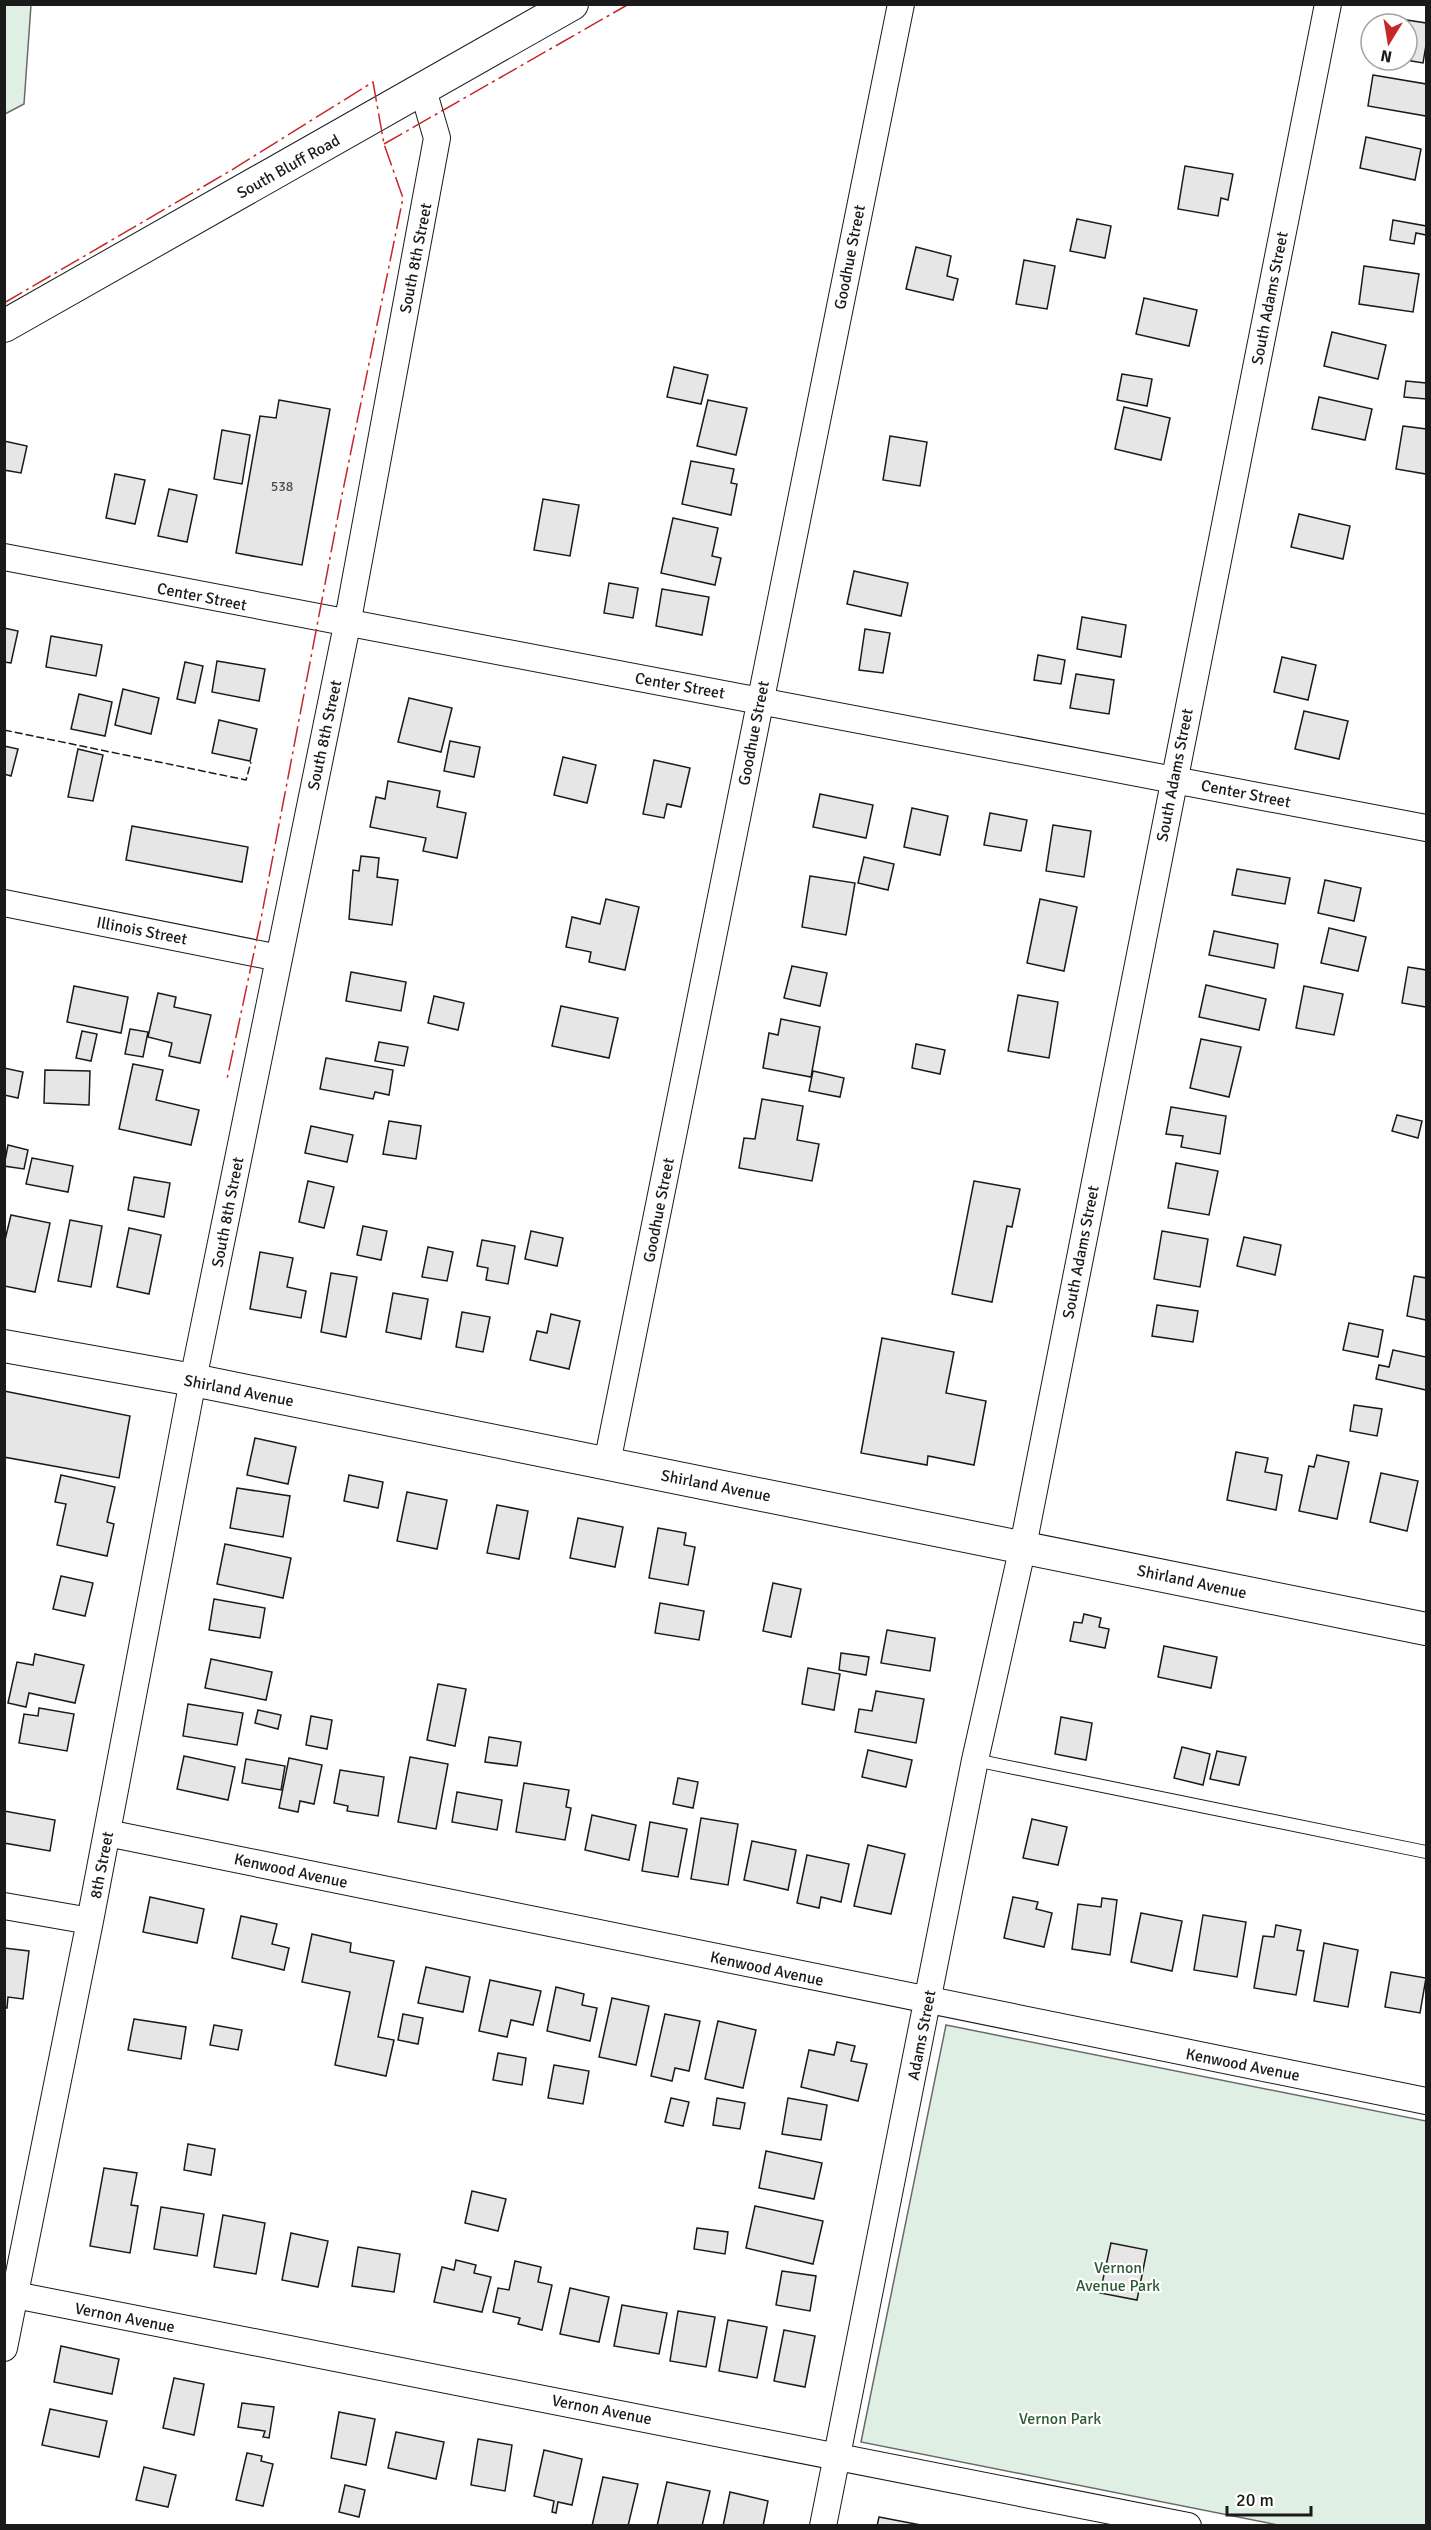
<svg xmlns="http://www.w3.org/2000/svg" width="1431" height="2530" font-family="Signika,sans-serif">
<rect width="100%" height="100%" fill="#fff"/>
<path fill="#e0efe3" stroke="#6a6a6a" stroke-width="1.5" d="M5 4 31 5 24 104 5 114Z
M946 2025 1426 2121V2525H1278L861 2442Z"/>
<path fill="#e6e6e6" stroke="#1a1a1a" stroke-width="1.5" d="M1400 19 1426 23V45L1423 63 1406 60 1407 24H1399Z
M1373 75 1426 84V116L1368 106Z
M1366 137 1421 149 1415 180 1360 168Z
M1185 166 1233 174 1228 200 1221 198 1218 216 1178 209Z
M1077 219 1111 226 1105 258 1070 251Z
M1393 220 1426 226V235L1416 233 1414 244 1390 240Z
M916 247 951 256 947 276 958 279 953 300 906 289Z
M1024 260 1055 266 1047 309 1016 304Z
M1364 266 1419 274 1413 312 1359 304Z
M1144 298 1197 310 1189 346 1136 334Z
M1332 332 1386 345 1378 379 1324 366Z
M674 367 708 375 701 404 667 397Z
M1122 374 1152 379 1147 406 1117 400Z
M1406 381 1426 383V399L1404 397Z
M1319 397 1372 409 1365 440 1312 429Z
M279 400 330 409 302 565 236 553 260 416 276 418Z
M708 400 747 408 736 455 697 446Z
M1124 407 1170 418 1161 460 1115 449Z
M1403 426 1426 429V474L1396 469Z
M222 430 250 435 242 484 214 479Z
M890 436 927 442 920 486 883 480Z
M4 441 27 446 21 473 4 470Z
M691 461 734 469 731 483 737 484 731 515 682 504Z
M115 474 145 480 135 524 106 518Z
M169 489 197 495 187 542 158 536Z
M543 499 579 505 570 556 534 550Z
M1299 514 1350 526 1343 559 1291 547Z
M673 518 718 528 712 556 721 558 715 585 661 573Z
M854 571 908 583 901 616 847 604Z
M609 583 638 588 633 618 604 613Z
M662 589 709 597 702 635 656 626Z
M1082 617 1126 625 1121 657 1077 649Z
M4 628 18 631 11 663 4 662Z
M865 629 890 633 883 673 859 670Z
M51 636 102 645 96 676 46 667Z
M1038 655 1065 660 1061 684 1034 680Z
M1282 657 1316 665 1308 700 1274 692Z
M217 661 265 669 259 701 212 692Z
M185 662 203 666 195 703 177 699Z
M1076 674 1114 680 1109 714 1070 708Z
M123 689 159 698 151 734 115 725Z
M79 694 112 702 105 736 71 729Z
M409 698 452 708 441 752 398 742Z
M1304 711 1348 721 1339 759 1295 749Z
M219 720 257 729 250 761 212 753Z
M450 741 480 747 474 777 444 771Z
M4 746 18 749 11 776 4 774Z
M78 749 103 755 93 801 68 797Z
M563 757 596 765 587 803 554 795Z
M654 760 690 768 681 807 667 804 664 818 643 814Z
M388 781 440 791 437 807 466 813 457 858 423 851 426 838 370 827 376 797 385 799Z
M820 794 873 805 866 838 813 827Z
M912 808 948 816 940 855 904 847Z
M990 813 1027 820 1021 851 984 845Z
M1053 825 1091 831 1084 877 1046 871Z
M132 826 248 847 242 882 126 860Z
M361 856 379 858 377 877 398 880 392 925 349 919 353 870 359 871Z
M864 857 894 864 888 890 858 883Z
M1237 869 1290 878 1285 904 1232 895Z
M810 876 855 883 846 935 802 927Z
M1325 880 1361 888 1354 921 1318 913Z
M606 899 639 907 625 970 589 962 591 952 566 947 572 917 600 924Z
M1040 899 1077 907 1064 971 1027 963Z
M1329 928 1366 937 1358 971 1321 963Z
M1214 931 1278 944 1274 968 1209 955Z
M792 966 827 973 820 1006 784 998Z
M1408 967 1426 970V1007L1402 1003Z
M351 972 406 982 401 1011 346 1001Z
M1206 985 1266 999 1259 1030 1199 1017Z
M74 986 128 997 121 1033 67 1022Z
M1304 986 1343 994 1334 1035 1296 1028Z
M158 993 176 997 174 1007 211 1015 200 1063 169 1056 172 1043 148 1037Z
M1018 995 1058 1002 1049 1058 1008 1051Z
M434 996 464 1003 458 1030 428 1023Z
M561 1006 618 1018 609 1058 552 1046Z
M781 1019 820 1027 811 1077 763 1068 769 1033 778 1035Z
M130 1029 148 1032 143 1057 125 1054Z
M82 1031 97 1034 91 1061 76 1058Z
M1201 1039 1241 1047 1229 1097 1190 1088Z
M379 1042 408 1047 404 1066 375 1061Z
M916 1044 945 1050 940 1074 912 1068Z
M326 1058 393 1070 389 1095 375 1092 373 1099 320 1089Z
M133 1064 163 1070 156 1100 199 1110 191 1145 119 1129Z
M4 1068 23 1072 18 1098 4 1095Z
M45 1070 90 1071 89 1105 44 1103Z
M813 1071 844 1078 840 1097 809 1091Z
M762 1099 803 1106 797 1140 819 1144 812 1181 739 1168 744 1138 755 1139Z
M1171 1107 1226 1116 1220 1154 1181 1147 1183 1136 1166 1134Z
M1397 1115 1422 1121 1418 1138 1392 1131Z
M389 1121 421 1126 416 1159 383 1154Z
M311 1126 353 1135 347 1162 305 1153Z
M8 1145 28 1150 24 1169 4 1166Z
M32 1158 73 1166 68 1192 26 1184Z
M1176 1163 1218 1171 1209 1215 1168 1208Z
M134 1177 170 1183 164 1217 128 1210Z
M308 1181 334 1187 324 1228 299 1222Z
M974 1181 1020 1189 1012 1227 1007 1226 992 1302 952 1294Z
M11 1215 50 1223 35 1292 4 1286V1244Z
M70 1220 102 1226 91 1287 58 1281Z
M363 1226 387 1231 381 1260 357 1255Z
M129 1228 161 1235 149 1294 117 1287Z
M531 1231 563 1238 557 1266 525 1259Z
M1162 1231 1208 1239 1200 1287 1154 1279Z
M1244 1237 1281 1245 1275 1275 1237 1266Z
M482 1240 515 1246 508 1284 486 1280 488 1268 477 1266Z
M428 1247 453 1252 447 1281 422 1277Z
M260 1252 293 1258 287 1287 306 1291 301 1318 250 1309Z
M331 1273 357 1277 346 1337 321 1332Z
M1414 1276 1426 1278V1320L1407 1316Z
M393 1293 428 1299 421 1339 386 1332Z
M1157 1305 1198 1311 1193 1342 1152 1336Z
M462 1312 490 1317 483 1352 456 1347Z
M551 1314 580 1321 569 1369 530 1360 537 1331 547 1333Z
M1349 1323 1383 1330 1378 1357 1343 1350Z
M882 1338 954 1352 946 1393 986 1401 974 1465 928 1456 927 1465 861 1453Z
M1393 1350 1426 1357V1390L1376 1379 1379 1365 1389 1367Z
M4 1391 130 1416 119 1478 4 1457Z
M1354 1405 1382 1409 1377 1436 1350 1431Z
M255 1438 296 1447 288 1484 247 1475Z
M1236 1452 1268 1458 1265 1472 1282 1475 1276 1510 1227 1500Z
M1317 1455 1349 1462 1337 1519 1299 1511 1309 1466 1314 1467Z
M1381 1473 1418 1481 1407 1531 1370 1522Z
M61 1475 115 1487 107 1522 114 1524 107 1556 57 1545 66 1504 55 1502Z
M349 1475 383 1482 378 1508 344 1501Z
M237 1488 290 1496 283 1537 230 1528Z
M407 1492 447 1500 437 1549 397 1541Z
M497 1505 528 1511 519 1559 487 1553Z
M578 1518 623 1527 615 1567 570 1558Z
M658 1528 686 1533 684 1545 695 1547 688 1585 649 1578Z
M225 1544 291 1558 283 1598 217 1584Z
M61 1576 93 1583 85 1616 53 1609Z
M773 1583 801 1589 791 1637 763 1631Z
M214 1599 265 1608 260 1638 209 1630Z
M660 1603 704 1611 699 1640 655 1633Z
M1084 1614 1101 1618 1099 1627 1109 1629 1105 1648 1070 1641 1074 1622 1082 1623Z
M887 1630 935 1638 930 1671 881 1663Z
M1164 1646 1217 1657 1211 1688 1158 1677Z
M841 1653 869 1657 866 1675 839 1670Z
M35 1654 84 1665 75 1703 29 1693 26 1707 8 1703 17 1662 33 1665Z
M211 1659 272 1672 266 1700 205 1688Z
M808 1668 840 1674 834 1710 802 1704Z
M438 1684 466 1689 455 1746 427 1740Z
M876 1691 924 1699 916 1743 855 1732 859 1709 872 1711Z
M188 1704 243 1713 237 1745 183 1736Z
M39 1708 74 1714 67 1751 19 1743 24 1714 38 1716Z
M258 1710 281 1715 278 1729 255 1723Z
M311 1716 332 1720 327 1749 306 1745Z
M1061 1717 1092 1723 1086 1760 1055 1754Z
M489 1737 521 1742 517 1766 485 1762Z
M1182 1747 1210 1754 1203 1785 1174 1778Z
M868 1750 912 1760 906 1787 862 1777Z
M1217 1751 1246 1757 1239 1785 1210 1779Z
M184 1756 235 1767 228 1800 177 1789Z
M410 1757 448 1764 436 1829 398 1822Z
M289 1758 322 1765 314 1804 300 1801 298 1812 279 1808Z
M246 1759 285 1766 281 1790 242 1783Z
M340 1770 384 1777 378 1816 347 1811 348 1806 334 1803Z
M678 1778 698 1782 693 1808 673 1804Z
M524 1783 569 1790 566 1807 571 1808 565 1840 516 1832Z
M457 1792 502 1800 497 1830 452 1822Z
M4 1811 55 1820 50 1851 4 1843Z
M592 1815 636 1825 629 1860 585 1850Z
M701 1818 738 1824 728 1885 691 1879Z
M1032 1819 1067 1827 1058 1865 1023 1858Z
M650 1822 687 1829 678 1877 642 1871Z
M752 1841 796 1850 788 1890 744 1880Z
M868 1845 905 1854 891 1914 854 1906Z
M807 1855 849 1864 841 1902 821 1897 819 1908 797 1903Z
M150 1897 204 1909 197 1943 143 1932Z
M1013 1897 1038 1902 1036 1909 1052 1913 1044 1947 1004 1938Z
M1102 1898 1117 1900 1110 1955 1072 1949 1078 1904 1101 1907Z
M1141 1913 1182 1921 1172 1971 1131 1962Z
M1203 1915 1246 1922 1237 1977 1194 1970Z
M241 1916 277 1924 272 1944 289 1948 284 1970 232 1958Z
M1276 1925 1301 1930 1297 1950 1304 1951 1296 1995 1254 1988 1263 1936 1274 1937Z
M312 1934 351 1943 350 1952 394 1961 378 2037 394 2040 386 2076 335 2065 350 1992 302 1982Z
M1324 1943 1358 1950 1348 2007 1314 2001Z
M4 1948 29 1951 23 1999 8 1997 7 2008H4Z
M426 1967 470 1977 463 2012 418 2003Z
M1391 1972 1426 1978 1420 2013 1385 2007Z
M490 1980 541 1991 533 2025 511 2020 507 2037 479 2031Z
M556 1987 584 1994 582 2005 597 2008 590 2041 547 2031Z
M612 1998 649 2006 636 2065 599 2057Z
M403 2014 423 2018 418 2044 398 2040Z
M665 2014 700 2021 689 2071 675 2068 672 2081 651 2076Z
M134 2019 186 2027 181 2059 128 2050Z
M718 2021 756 2030 743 2088 705 2079Z
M214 2025 242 2030 238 2050 210 2045Z
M837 2042 855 2046 851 2061 867 2064 858 2101 801 2087 809 2050 834 2055Z
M498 2053 526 2058 522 2085 493 2080Z
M554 2065 589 2071 583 2104 548 2098Z
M671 2098 689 2102 683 2126 665 2122Z
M717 2098 745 2103 740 2129 713 2125Z
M788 2098 827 2105 821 2140 782 2134Z
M188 2144 215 2149 211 2175 184 2170Z
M766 2151 822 2163 814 2199 759 2188Z
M104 2168 137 2173 131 2205 138 2206 130 2253 90 2246Z
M472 2191 506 2199 498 2231 465 2223Z
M755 2206 823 2221 813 2264 746 2248Z
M161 2207 204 2214 197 2256 154 2249Z
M223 2215 265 2223 256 2274 214 2267Z
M697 2228 728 2232 725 2254 694 2249Z
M291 2233 328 2241 318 2287 282 2280Z
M1111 2243 1147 2250 1137 2300 1100 2293Z
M358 2247 400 2254 394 2292 352 2286Z
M456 2260 476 2265 474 2273 491 2277 482 2312 434 2302 442 2267 454 2270Z
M515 2261 541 2267 538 2282 552 2285 542 2330 518 2324 520 2318 493 2312 498 2288 509 2290Z
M782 2271 816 2276 810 2311 776 2305Z
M570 2288 609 2297 599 2342 560 2334Z
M622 2305 667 2313 659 2354 614 2346Z
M678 2311 715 2317 706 2367 670 2361Z
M728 2320 767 2327 757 2378 719 2371Z
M784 2330 815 2336 805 2387 774 2381Z
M61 2346 119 2359 112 2394 54 2382Z
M174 2378 204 2384 194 2435 163 2428Z
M242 2403 274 2407 269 2438 263 2437 265 2431 238 2427Z
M50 2409 107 2421 99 2457 42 2445Z
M339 2412 375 2419 366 2465 331 2458Z
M396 2432 444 2442 436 2479 388 2468Z
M478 2439 512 2445 505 2491 471 2485Z
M544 2450 582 2459 572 2505 558 2502 556 2513 552 2512 554 2501 534 2496Z
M247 2453 262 2456 261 2461 273 2464 263 2506 236 2500Z
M144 2467 176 2475 168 2507 136 2500Z
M603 2477 638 2484 628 2526H592Z
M667 2482 710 2491 702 2526H657Z
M345 2485 365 2490 359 2517 339 2512Z
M730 2492 768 2501 763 2526H723Z
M879 2517 926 2526H877Z"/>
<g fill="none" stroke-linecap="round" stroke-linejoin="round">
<defs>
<path id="service" d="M975 1760 1426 1852"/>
<path id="minor" d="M4 557C478 651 953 735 1426 828
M4 903 279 958
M607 1463 901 4
M107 1833 1426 2101
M4 1906 90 1921
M15 2295 1188 2526
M4 2348 90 1921 193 1380 347 625 437 138 423 90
M823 2526 975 1760 1023 1546 1328 4"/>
<path id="tertiary" d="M4 326 572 4
M4 1346 193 1380 1426 1629"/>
</defs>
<use href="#service" stroke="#1a1a1a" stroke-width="14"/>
<use href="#minor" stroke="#1a1a1a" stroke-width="28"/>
<use href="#tertiary" stroke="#1a1a1a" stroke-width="34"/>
<use href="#service" stroke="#fff" stroke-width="12"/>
<use href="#minor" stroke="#fff" stroke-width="26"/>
<use href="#tertiary" stroke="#fff" stroke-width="32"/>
<path stroke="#1a1a1a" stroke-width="1.5" stroke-dasharray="8 3" stroke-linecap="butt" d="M4 730 246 780 251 762"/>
<path stroke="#c62828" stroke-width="1.5" stroke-dasharray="21 4.5 3 4.5" stroke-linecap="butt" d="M384 144 629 4
M4 303 230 171 373 82 384 144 403 198 342 495 260 924 227 1079"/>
</g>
<g text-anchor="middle" stroke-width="4.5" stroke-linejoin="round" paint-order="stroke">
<g font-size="14" fill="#4d4d4d">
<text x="282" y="491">538</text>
</g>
<g font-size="16" fill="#1a1a1a" stroke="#fff">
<text transform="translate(288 166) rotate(-29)" y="6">South Bluff Road</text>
<text transform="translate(849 257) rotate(-79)" y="6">Goodhue Street</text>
<text transform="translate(415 258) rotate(-79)" y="6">South 8th Street</text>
<text transform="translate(1269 298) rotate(-79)" y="6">South Adams Street</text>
<text transform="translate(202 596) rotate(11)" y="6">Center Street</text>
<text transform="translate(680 685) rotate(10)" y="6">Center Street</text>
<text transform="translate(753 733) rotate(-79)" y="6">Goodhue Street</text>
<text transform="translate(324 735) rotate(-78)" y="6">South 8th Street</text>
<text transform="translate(1174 775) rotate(-79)" y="6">South Adams Street</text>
<text transform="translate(1246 793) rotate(11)" y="6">Center Street</text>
<text transform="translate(142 930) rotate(11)" y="6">Illinois Street</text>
<text transform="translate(658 1210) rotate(-79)" y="6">Goodhue Street</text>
<text transform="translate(227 1212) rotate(-79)" y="6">South 8th Street</text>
<text transform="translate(1080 1252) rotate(-79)" y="6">South Adams Street</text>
<text transform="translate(239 1390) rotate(11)" y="6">Shirland Avenue</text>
<text transform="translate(716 1485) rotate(11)" y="6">Shirland Avenue</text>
<text transform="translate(1192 1581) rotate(12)" y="6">Shirland Avenue</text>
<text transform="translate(101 1865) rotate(-79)" y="6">8th Street</text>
<text transform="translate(291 1870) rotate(12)" y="6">Kenwood Avenue</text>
<text transform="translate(767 1968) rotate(12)" y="6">Kenwood Avenue</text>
<text transform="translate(921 2035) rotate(-79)" y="6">Adams Street</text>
<text transform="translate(1243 2064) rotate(11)" y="6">Kenwood Avenue</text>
<text transform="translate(125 2317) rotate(11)" y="6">Vernon Avenue</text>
<text transform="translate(602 2409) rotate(11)" y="6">Vernon Avenue</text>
</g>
<g font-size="16" fill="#2b5a34" stroke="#fff">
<text x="1118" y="2273">Vernon<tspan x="1118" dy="18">Avenue Park</tspan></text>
<text x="1060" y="2424">Vernon Park</text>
</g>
</g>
<rect width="1431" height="2530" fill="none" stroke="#1a1a1a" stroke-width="12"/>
<g transform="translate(1389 42) rotate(191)"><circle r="28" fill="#ffffff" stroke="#a3a3a3" stroke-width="1.5"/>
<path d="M0-4.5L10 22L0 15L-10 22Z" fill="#c62828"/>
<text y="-9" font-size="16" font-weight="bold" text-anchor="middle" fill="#1a1a1a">N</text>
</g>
<path d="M1227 2506v9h84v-9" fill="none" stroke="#1a1a1a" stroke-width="3"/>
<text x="1236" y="2506" font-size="18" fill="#1a1a1a" stroke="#ffffff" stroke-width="4.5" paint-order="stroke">20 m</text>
</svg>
